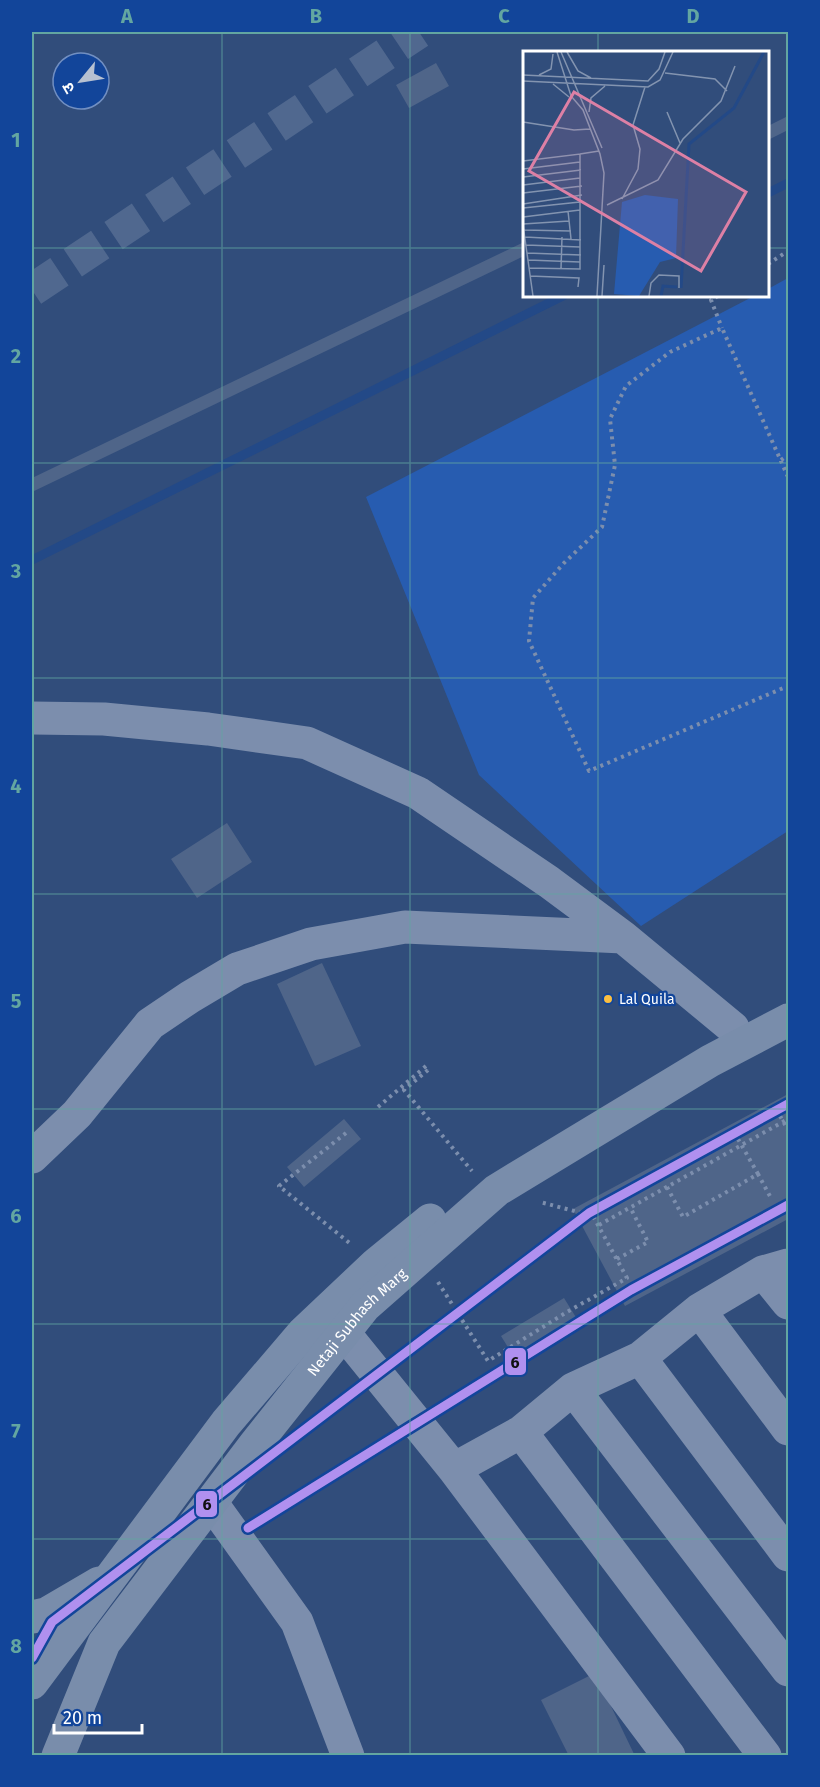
<svg xmlns="http://www.w3.org/2000/svg" width="820" height="1787" font-family="'Fira Sans','Noto Sans Devanagari',sans-serif">
<rect width="100%" height="100%" fill="#314d7b"/>
<path fill="#275cb0" d="M788 278V831L641 926 479 775 366 497 754 296H768V289Z"/>
<g fill="none" stroke-linecap="round" stroke-linejoin="round">
<path stroke="#234987" stroke-width="9" d="M768 193 788 183
M32 560 563 296"/>
</g>
<path fill="#4f6589" d="M436 63 449 86 409 108 396 85Z
M788 116V130L768 140V126Z
M524 242V256L32 492V478Z
M227 823 252 862 197 898 171 859Z
M322 963 361 1046 315 1066 277 984Z
M788 1094V1219L625 1306 573 1209Z
M344 1119 361 1139 304 1187 287 1167Z
M564 1298 577 1319 514 1357 501 1336Z
M595 1673 635 1756H569L541 1700Z"/>
<g fill="none" stroke-linecap="round" stroke-linejoin="round">
<path stroke="#50688f" stroke-width="33" stroke-dasharray="33 16" stroke-linecap="butt" d="M32 290 419 32"/>
<path stroke="#7c8ead" stroke-width="4" stroke-dasharray="3 4.5" stroke-linecap="butt" d="M768 264 788 251
M718 296 711 300 722 328
M781 460 788 455
M788 477 722 328 670 352 626 386 610 419 615 465 602 527 564 563 533 598 529 641 589 771 788 686
M428 1070 404 1090 472 1171
M378 1107 426 1066 428 1070
M780 1116 788 1130
M346 1133 279 1186 352 1245
M738 1139 758 1174
M667 1187 683 1217 758 1174 772 1200
M599 1225 788 1119
M617 1259 648 1242 630 1207
M438 1282 488 1361 567 1312 627 1278 593 1216 540 1202"/>
<path stroke="#7c8ead" stroke-width="33" d="M32 718 104 719 208 729 307 743 418 793 549 882 623 937 733 1028
M32 1157 77 1114 150 1024 190 997 237 969 311 944 405 927 623 937
M763 1272 788 1303
M699 1310 788 1429
M344 1333 454 1469
M640 1358 788 1555
M573 1389 788 1670
M521 1432 765 1756
M211 1502 297 1622 348 1756
M669 1756 454 1469 521 1432 573 1389 640 1358 699 1310 763 1272 788 1265"/>
<g stroke="#798dab" stroke-width="33">
<path d="M32 1617 46 1614 99 1583"/>
<path d="M32 1683 226 1423 303 1333 376 1264 430 1220"/>
<path id="s1" d="M58 1756 104 1643 256 1443 365 1306 497 1190 710 1061 788 1020"/>
</g>
<defs>
<path id="metro-1" d="M248 1528 631 1290 788 1205
M32 1658 52 1622 589 1213 788 1104"/>
</defs>
<use href="#metro-1" stroke="#12459a" stroke-width="14"/>
<use href="#metro-1" stroke="#b090ef" stroke-width="9"/>
</g>
<path fill="none" stroke="#63a6a1" stroke-width="1.5" stroke-opacity="0.55" d="M222 32V1756M410 32V1756M598 32V52M32 248H524M768 248H788M598 296V1756M32 463H788M32 678H788M32 894H788M32 1109H788M32 1324H788M32 1539H788"/>
<circle fill="#fbbe40" stroke="#12459a" stroke-width="2" cx="608" cy="999" r="5"/>
<g text-anchor="middle" stroke-width="4.5" stroke-linejoin="round" paint-order="stroke">
<g font-size="14" fill="#fff" stroke="#12459a" text-anchor="start">
<text x="619" y="1004">Lal Quila</text>
</g>
<g font-size="15" fill="#fff" stroke="#12459a">
<text dy="5" stroke="none"><textPath href="#s1" startOffset="531">Netaji Subhash Marg</textPath></text>
</g>
</g>
<g transform="translate(523 51)">
<rect width="246" height="246" fill="#314d7b"/>
<path d="M122 144 155 148 153 207 137 211 116 245 91 243 99 151Z" fill="#275cb0"/>
<path fill="none" stroke="#234987" stroke-width="3" d="M158 237 166 93 211 57 241 1M138 245 140 235 154 236"/>
<path fill="none" stroke="#8394b0" stroke-width="1.5" d="M34 1 48 45 60 59 77 103 81 122 74 245M38 1 79 97M44 1 55 20 68 27M142 22 192 28 204 40M0 24 125 30 136 18 142 1M16 24 28 18 30 3M0 30 125 36 137 29 150 1M30 33 46 46M66 61 68 47 82 35M144 61 157 92M0 71 51 79 67 78M57 103 76 100M0 110 57 103V218L6 217M0 118 57 111M0 126 58 119M0 134 57 127M0 142 59 135M99 148 115 118 117 98 110 74 122 36M0 153 59 144M84 154 135 129 160 88 198 50 212 15M0 157 57 151M45 160 48 188M0 166 57 159M0 173 46 170M0 174 10 245M0 179 48 180M2 186 58 189M3 194 57 196M4 202 58 204M5 209 57 211M38 218 39 186M7 225 56 227 55 236M79 245 81 214M126 245 128 232 136 224 156 225V237"/>
<path fill="#dd80a5" fill-opacity="0.15" stroke="#dd80a5" stroke-width="3" d="M51 41 223 141 178 220 6 120Z"/>
<rect width="246" height="246" fill="none" stroke="#fff" stroke-width="3"/>
</g>
<g stroke="#12459a" stroke-width="2">
<rect x="504" y="1347" width="23" height="29" rx="6" fill="#b090ef"/>
<rect x="195" y="1490" width="23" height="28" rx="6" fill="#b090ef"/>
</g>
<g font-size="16" text-anchor="middle" font-weight="bold" fill="#111">
<text x="515" y="1368">6</text>
<text x="207" y="1510">6</text>
</g>
<rect width="820" height="1787" fill="none" stroke="#12459a" stroke-width="66"/>
<g transform="translate(81 81) rotate(240)"><circle r="28" fill="#12459a" stroke="#718fc2" stroke-width="1.5"/>
<path d="M0-4.5L10 22L0 15L-10 22Z" fill="#b7c1d1"/>
<text y="-9" font-size="16" font-weight="bold" text-anchor="middle" fill="#ffffff">उ</text>
</g>
<path d="M54 1724v9h88v-9" fill="none" stroke="#ffffff" stroke-width="3"/>
<text x="63" y="1724" font-size="18" fill="#ffffff" stroke="#12459a" stroke-width="4.5" paint-order="stroke">20 m</text>
<rect x="33" y="33" width="754" height="1721" fill="none" stroke="#63a6a1" stroke-width="2"/>
<g font-size="20" text-anchor="middle" font-weight="bold" fill="#63a6a1">
<text x="127" y="23">A</text>
<text x="316" y="23">B</text>
<text x="504" y="23">C</text>
<text x="693" y="23">D</text>
<text x="16" y="147">1</text>
<text x="16" y="363">2</text>
<text x="16" y="578">3</text>
<text x="16" y="793">4</text>
<text x="16" y="1008">5</text>
<text x="16" y="1223">6</text>
<text x="16" y="1438">7</text>
<text x="16" y="1653">8</text>
</g>
</svg>
